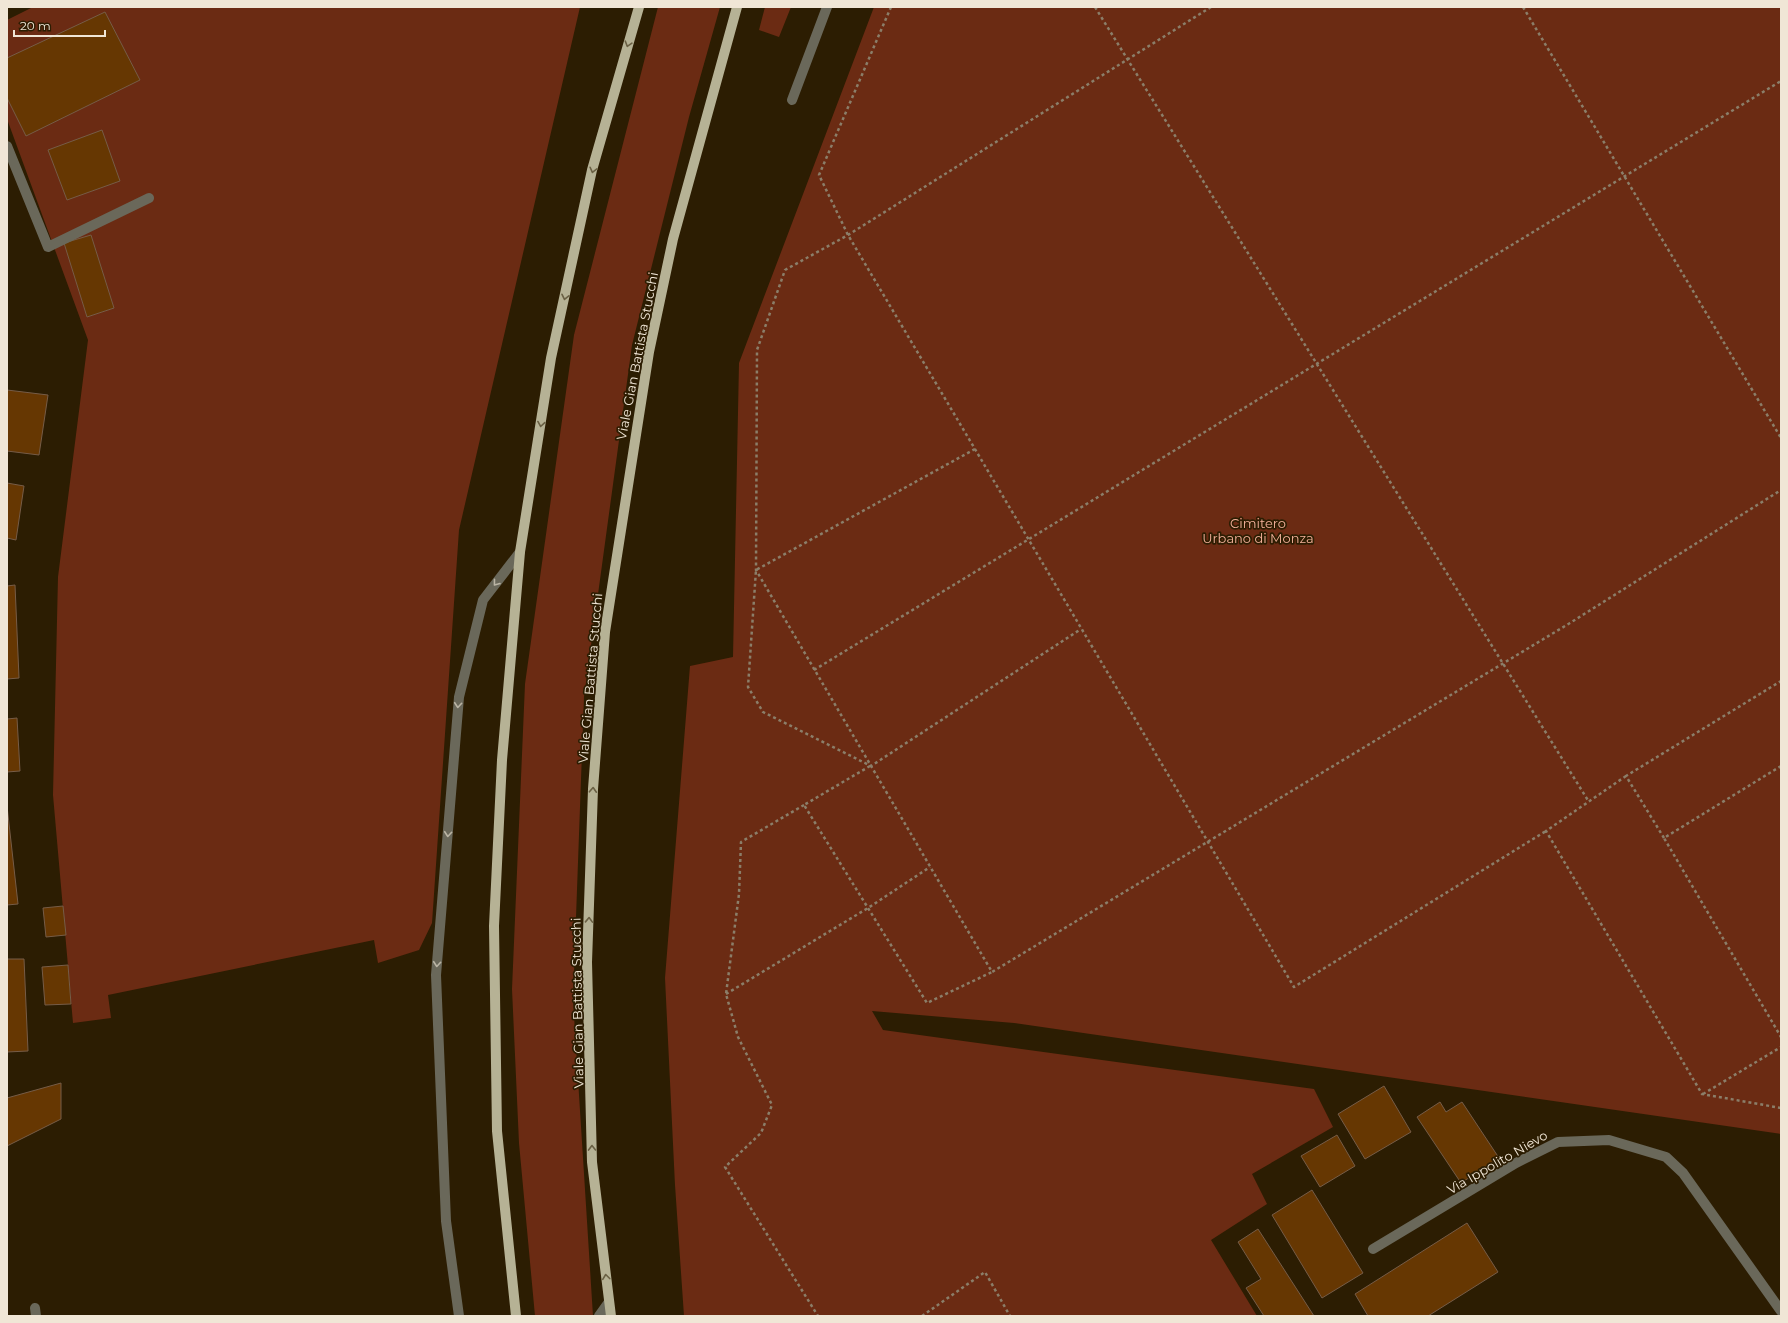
<svg xmlns="http://www.w3.org/2000/svg" width="1788" height="1323" font-family="Montserrat,sans-serif">
<rect width="100%" height="100%" fill="#2c1d02"/>
<path fill="#6b2b13" d="M33 7H580L459 530 432 923 419 950 378 963 374 940 108 995 111 1018 73 1023 53 795 58 577 88 340 7 119V20Z
M658 7H720L689 117 632 345 584 697 573 1000 593 1316H535L519 1143 512 989 525 684 574 335Z
M765 7H791L779 37 759 30Z
M874 7H1781V1134L1014 1023 872 1011 883 1030 1314 1089 1333 1127 1252 1174 1267 1204 1211 1240 1257 1316H684L675 1185 665 978 690 666 733 657 739 363Z"/>
<path fill="#663702" stroke="#765c47" d="M105 12 140 80 26 136 7 98V58Z
M102 130 120 181 67 200 48 150Z
M91 235 114 308 87 317 64 243Z
M7 390 48 395 39 455 7 451Z
M7 483 24 486 16 540 7 538Z
M15 585 19 678 7 679V586Z
M17 718 20 771 7 772V719Z
M7 806 18 904 7 905Z
M63 906 66 935 46 937 43 908Z
M7 959H24L28 1051 7 1052Z
M68 965 71 1004 45 1005 42 967Z
M61 1083V1119L7 1146V1098Z
M1384 1086 1411 1132 1365 1159 1338 1114Z
M1440 1102 1446 1112 1462 1102 1499 1158 1461 1183 1417 1117Z
M1337 1135 1355 1166 1320 1187 1301 1156Z
M1312 1190 1363 1273 1322 1298 1272 1215Z
M1467 1223 1498 1272 1428 1316H1368L1355 1294Z
M1258 1229 1314 1316H1264L1246 1288 1261 1279 1238 1242Z"/>
<g fill="none" stroke-linecap="round" stroke-linejoin="round">
<path stroke="#8b7e69" stroke-width="2.5" stroke-dasharray="3 3" stroke-linecap="butt" d="M891 7 819 175 848 235 1294 987 1546 831
M1095 7 1589 802
M1211 7 848 235 785 270 757 350 756 570 992 972 1570 623 1781 490
M1523 7 1781 438
M975 449 756 570 748 687 763 712 871 766 1081 629
M814 670 1781 81
M870 766 804 805 927 1003 992 972
M1781 766 1664 838 1781 1037
M1626 776 1546 831 1702 1094 1781 1108
M804 805 741 842 739 894 726 994 738 1037 772 1105 761 1133 725 1167 818 1316
M1664 838 1626 776 1781 681
M726 994 868 908 930 867
M1703 1094 1781 1047
M922 1316 985 1272 1010 1316"/>
<path stroke="#6a685a" stroke-width="10" d="M7 146 48 247 149 198
M35 1308 36 1316
M459 1316 446 1221 436 975 459 697 483 600 520 552
M599 1316 609 1302"/>
<path stroke="#6a685a" stroke-width="10" d="M792 100 827 7
M1373 1249 1516 1163 1558 1142 1609 1140 1666 1157 1683 1173 1781 1311"/>
<path stroke="#b6b295" stroke-width="10" d="M516 1316 497 1131 494 926 502 760 520 552 551 358 592 170 639 7
M611 1316 592 1162 587 962 593 789 605 632 649 352 673 239 737 7"/>
</g>
<defs><path id="oneway-chevron" d="M-2-3.5L2.5 0L-2 3.5" fill="none" stroke-width="1.6" stroke-linecap="round" stroke-linejoin="round"/></defs>
<g stroke="#6a6044">
<use href="#oneway-chevron" transform="translate(628 44) rotate(107)"/>
<use href="#oneway-chevron" transform="translate(593 170) rotate(104)"/>
<use href="#oneway-chevron" transform="translate(565 297) rotate(102)"/>
<use href="#oneway-chevron" transform="translate(541 424) rotate(99)"/>
<use href="#oneway-chevron" transform="translate(593 790) rotate(-87)"/>
<use href="#oneway-chevron" transform="translate(589 920) rotate(-88)"/>
<use href="#oneway-chevron" transform="translate(592 1148) rotate(-91)"/>
<use href="#oneway-chevron" transform="translate(606 1277) rotate(-97)"/>
</g>
<g stroke="#bab4a4">
<use href="#oneway-chevron" transform="translate(496 583) rotate(128)"/>
<use href="#oneway-chevron" transform="translate(458 705) rotate(95)"/>
<use href="#oneway-chevron" transform="translate(448 834) rotate(95)"/>
<use href="#oneway-chevron" transform="translate(437 964) rotate(95)"/>
</g>
<g text-anchor="middle" stroke-width="3.5" stroke-linejoin="round" paint-order="stroke">
<g font-size="13" fill="#f0e6d6" stroke="#2c1d02">
<text transform="translate(637 356) rotate(-79)" y="5">Viale Gian Battista Stucchi</text>
<text transform="translate(590 678) rotate(-85)" y="5">Viale Gian Battista Stucchi</text>
<text transform="translate(577 1003) rotate(-91)" y="5">Viale Gian Battista Stucchi</text>
<text transform="translate(1497 1162) rotate(-30)" y="5">Via Ippolito Nievo</text>
</g>
<g font-size="13" fill="#f5b29b" stroke="#2c1d02">
<text x="1258" y="528">Cimitero<tspan x="1258" dy="15">Urbano di Monza</tspan></text>
</g>
</g>
<rect width="1788" height="1323" fill="none" stroke="#f0e6d6" stroke-width="16"/>
<path d="M14 30v6h91v-6" fill="none" stroke="#f0e6d6" stroke-width="2"/>
<text x="20" y="30" font-size="12" fill="#f0e6d6" stroke="#2c1d02" stroke-width="3" paint-order="stroke">20 m</text>
</svg>
